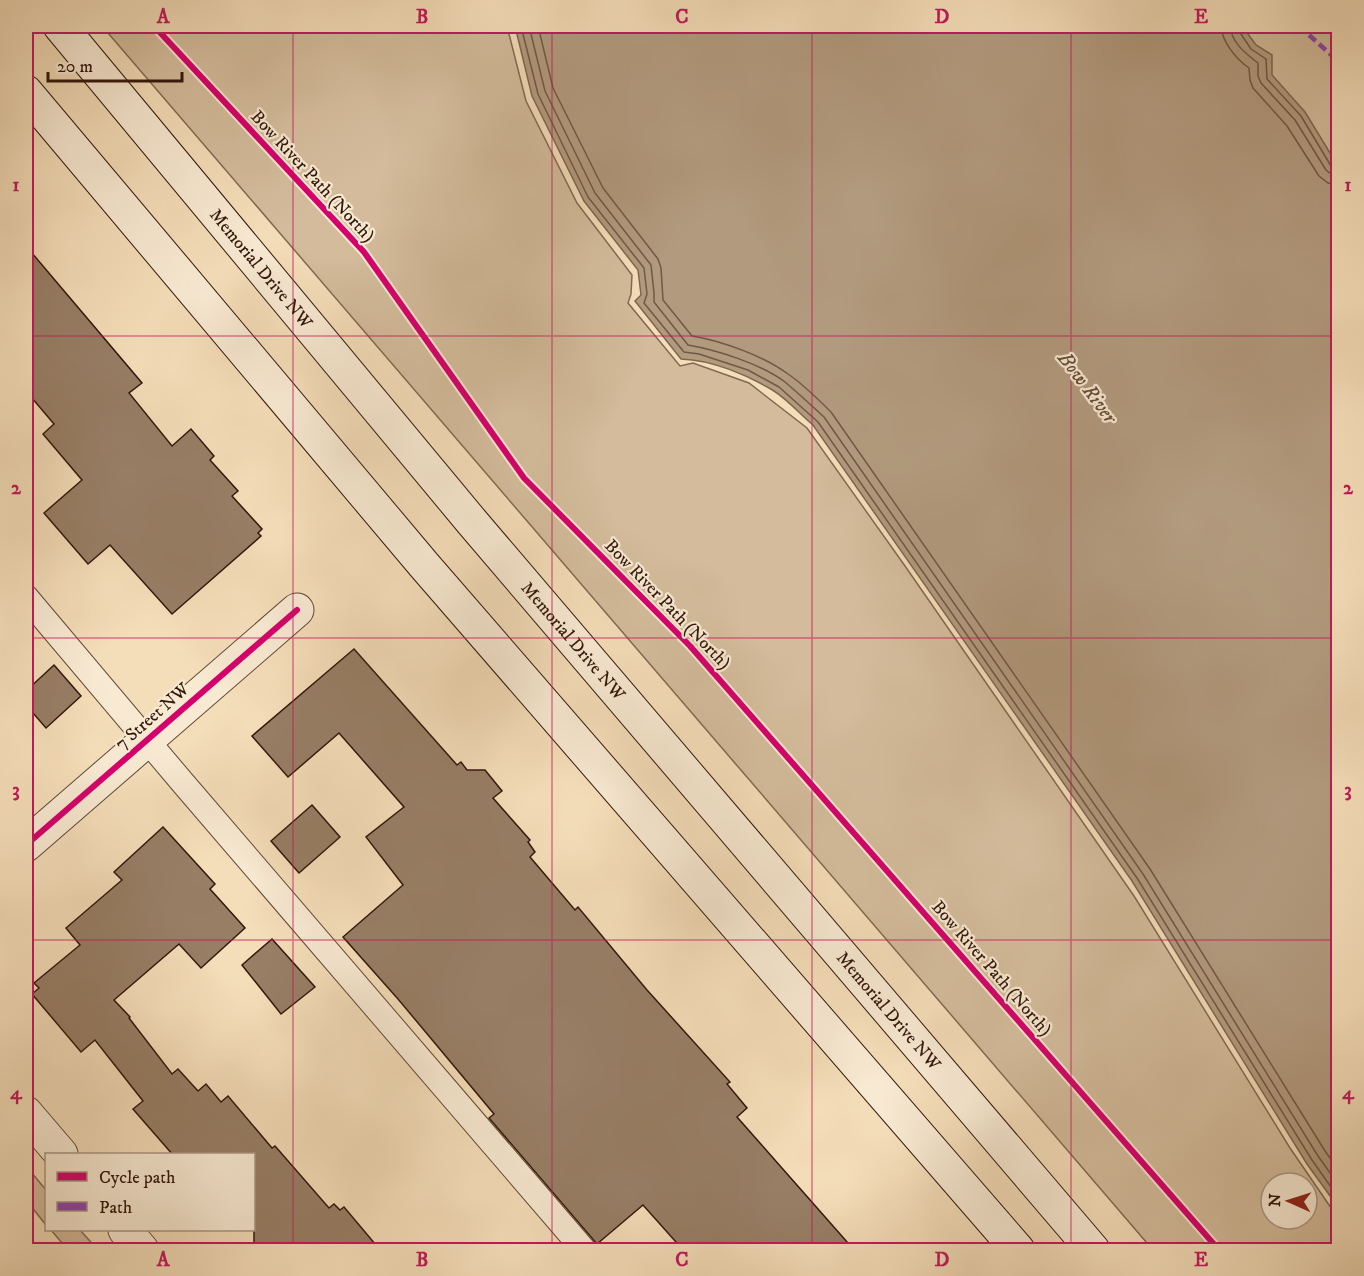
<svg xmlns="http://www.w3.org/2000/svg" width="1364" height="1276" font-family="'IM FELL DW Pica',serif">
<rect width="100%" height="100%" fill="#f4ddb9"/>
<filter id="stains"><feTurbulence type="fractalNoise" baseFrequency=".00333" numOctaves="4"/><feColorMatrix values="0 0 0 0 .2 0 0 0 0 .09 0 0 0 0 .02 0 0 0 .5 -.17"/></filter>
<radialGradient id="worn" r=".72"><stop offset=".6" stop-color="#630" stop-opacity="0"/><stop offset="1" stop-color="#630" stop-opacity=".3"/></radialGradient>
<path fill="#d3bb9b" stroke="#826953" stroke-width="1.5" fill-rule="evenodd" d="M102 26H507L526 101 577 203 632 275 631 294 628 303 680 366 693 363 749 383 807 428 905 566 1134 896 1290 1148 1338 1218V1250H1153ZM1271 1183H1307V1219H1271Z
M1212 26H1338V188Z
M26 1166 46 1190V1225L26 1200Z
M51 1230H80L98 1250H68Z"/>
<path fill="#b29a7e" stroke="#7f6650" stroke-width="1.5" d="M515 26H1242L1256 45 1272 55V75L1305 112 1338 166V1207L1307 1164 1132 881 813 425C800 414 788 400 774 391 748 375 712 360 681 359L635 301 641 295 638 270 584 201 532 96Z"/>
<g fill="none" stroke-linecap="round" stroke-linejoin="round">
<path stroke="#725844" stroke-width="1.5" d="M521 26 538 94 588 197 644 268 647 294 644 303 684 352 699 354 748 370 779 387 818 422 1137 878 1312 1160 1338 1197
M529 26 545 91 595 193 651 265 654 293V302L688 345C717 350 761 364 785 382 798 393 811 405 824 417L1143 874 1318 1156 1338 1184
M538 26 553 88 603 188 658 259 661 268 663 300 692 336C722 341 764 356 788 374 803 384 818 399 831 412L1150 869 1325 1151 1338 1169
M1221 26C1222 42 1236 59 1249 68L1250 80 1253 88 1287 126 1319 176 1328 183 1338 185
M1230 26C1231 42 1246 54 1258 63V76L1261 83 1295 120 1326 170 1332 175 1338 176
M1238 26 1239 31 1251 49 1266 59 1267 79 1301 116 1331 166 1338 168"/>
</g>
<path fill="#977e65" stroke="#32170b" stroke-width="1.5" d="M26 246 142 383 129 393 172 446 191 429 214 456 210 460 238 491 232 496 262 529 258 533 261 536 172 614 110 545 88 564 44 513 82 480 43 434 54 424 26 391Z
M354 649 457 765 461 762 467 770H485L502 791 493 798 530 840 528 842 535 852 530 857 575 910 578 907 647 990 730 1082 727 1084 747 1108 737 1117 855 1251H684L643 1205 597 1244 489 1118 494 1114 398 999 343 937 403 885 366 837 404 807 339 733 288 777 252 736Z
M54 665 81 696 46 728 26 705V691Z
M312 805 340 837 299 873 271 841Z
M163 827 215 884 210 889 245 928 201 968 179 944 114 1000 130 1017 129 1018 172 1074 178 1069 198 1091 206 1084 221 1102 228 1096 272 1148 275 1146 329 1208 334 1204 340 1210 344 1207 381 1251H254V1155H173L133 1109 143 1101 95 1040 81 1052 32 994 39 988 34 983 80 945 66 928 122 880 114 872Z
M272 939 315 987 281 1014 242 965Z"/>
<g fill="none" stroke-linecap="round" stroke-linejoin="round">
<defs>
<path id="service" d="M26 597 183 783 584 1250"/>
<path id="minor" d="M26 845 297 610
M26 1113 61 1154
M125 1230 142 1250"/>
<g id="secondary">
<path id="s1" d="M60 26 472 522 1093 1250"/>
<path d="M26 92 424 565 1018 1250"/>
</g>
</defs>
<use href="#service" stroke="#624836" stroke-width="26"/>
<use href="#minor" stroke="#624836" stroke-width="35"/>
<use href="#secondary" stroke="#32170b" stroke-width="35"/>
<use href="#service" stroke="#f8e9d2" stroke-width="24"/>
<use href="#minor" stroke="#f8e9d2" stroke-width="33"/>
<use href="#secondary" stroke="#f8e9d2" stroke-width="33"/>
<path stroke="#8e44ad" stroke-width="4.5" stroke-dasharray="9 4.5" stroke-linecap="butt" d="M1299 26 1338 61"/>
<defs>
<path id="cycleway" d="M154 26 364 252 524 478 690 646 1219 1250
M26 845 297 610"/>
</defs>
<use href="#cycleway" stroke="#f8e9d2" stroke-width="10"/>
<use href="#cycleway" stroke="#d6006c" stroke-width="6"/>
</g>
<path fill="none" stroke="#c2185b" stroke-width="1.5" stroke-opacity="0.55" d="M293 26V1250M552 26V1250M812 26V1250M1071 26V1250M26 336H1338M26 638H1338M26 940H1338"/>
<g text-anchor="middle" stroke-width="4.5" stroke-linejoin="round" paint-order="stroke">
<g font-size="18" fill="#32170b" stroke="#f8e9d2">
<text transform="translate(313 176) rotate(47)" y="6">Bow River Path (North)</text>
<text dy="6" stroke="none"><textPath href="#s1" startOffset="315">Memorial Drive NW</textPath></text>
<text transform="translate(668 604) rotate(46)" y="6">Bow River Path (North)</text>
<text dy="6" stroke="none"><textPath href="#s1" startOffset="801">Memorial Drive NW</textPath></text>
<text transform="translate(152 716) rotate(-41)" y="6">7 Street NW</text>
<text transform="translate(992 968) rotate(49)" y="6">Bow River Path (North)</text>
<text dy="6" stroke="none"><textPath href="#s1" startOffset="1287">Memorial Drive NW</textPath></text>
</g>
<g font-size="20" font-style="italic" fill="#654b39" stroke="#f8e9d2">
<text transform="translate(1088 387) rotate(53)" y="7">Bow River</text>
</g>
</g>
<rect width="1364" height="1276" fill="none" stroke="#f4ddb9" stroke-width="66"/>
<rect x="45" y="1153" width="210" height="78" fill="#f8e9d2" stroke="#a99582" stroke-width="1.5"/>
<rect x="57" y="1172" width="30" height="9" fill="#d6006c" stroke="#a99582" stroke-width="1.5"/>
<text x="99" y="1183" font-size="18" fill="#32170b">Cycle path</text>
<rect x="57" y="1202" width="30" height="9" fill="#8e44ad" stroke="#a99582" stroke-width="1.5"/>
<text x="99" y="1213" font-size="18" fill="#32170b">Path</text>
<g transform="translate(1289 1201) rotate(273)"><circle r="28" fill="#f8e9d2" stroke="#a99582" stroke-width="1.5"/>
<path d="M0-4.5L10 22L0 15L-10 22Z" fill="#8f2418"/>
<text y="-9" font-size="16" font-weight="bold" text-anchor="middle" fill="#32170b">N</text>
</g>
<path d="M48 72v9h134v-9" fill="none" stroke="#32170b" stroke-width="3"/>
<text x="57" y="72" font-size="18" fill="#32170b" stroke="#f8e9d2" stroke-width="4.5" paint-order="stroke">20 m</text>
<rect x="33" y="33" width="1298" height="1210" fill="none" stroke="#c2185b" stroke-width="2"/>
<g font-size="20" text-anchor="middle" font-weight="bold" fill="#c2185b">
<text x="163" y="23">A</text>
<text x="422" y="23">B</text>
<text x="682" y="23">C</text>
<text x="942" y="23">D</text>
<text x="1201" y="23">E</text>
<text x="16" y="191">1</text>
<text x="1348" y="191">1</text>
<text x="16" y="494">2</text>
<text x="1348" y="494">2</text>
<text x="16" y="796">3</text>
<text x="1348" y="796">3</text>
<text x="16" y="1099">4</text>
<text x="1348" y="1099">4</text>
<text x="163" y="1266">A</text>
<text x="422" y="1266">B</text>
<text x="682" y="1266">C</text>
<text x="942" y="1266">D</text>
<text x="1201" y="1266">E</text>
</g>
<rect width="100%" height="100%" filter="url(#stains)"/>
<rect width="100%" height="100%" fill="url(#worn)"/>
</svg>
